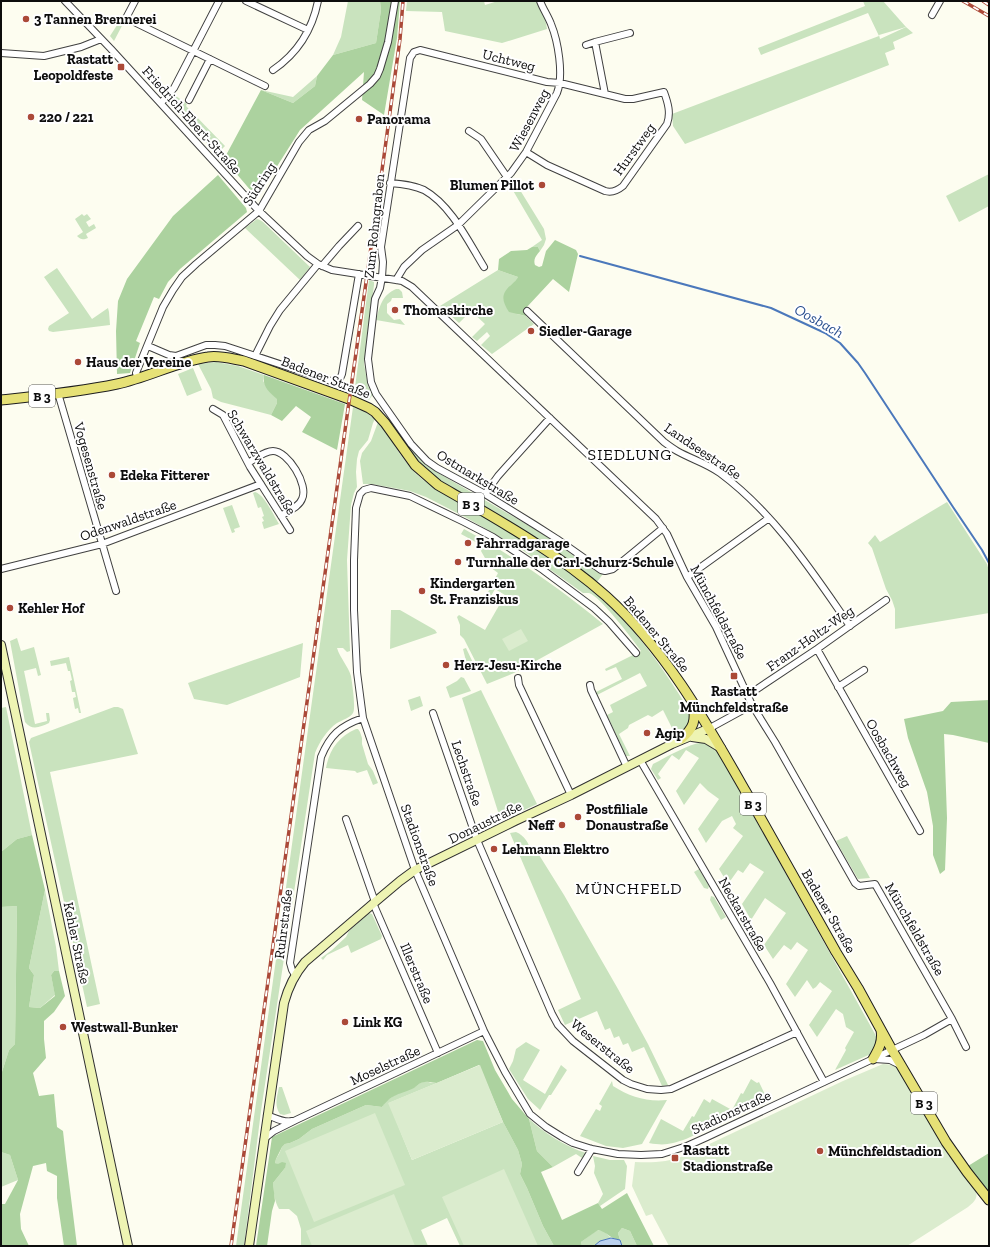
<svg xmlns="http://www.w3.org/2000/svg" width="990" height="1247" font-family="'Zilla Slab',serif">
<rect width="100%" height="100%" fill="#fdfdf0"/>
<path fill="#c9e3be" d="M348 1H380L381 10 376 43 333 55 341 37Z
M407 1H484L485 5 498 1H537L545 18 547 29 502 43 445 31 442 12 406 11Z
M863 1H883L906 27 879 35 880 39 906 27 913 33 893 42 895 49 885 53 889 65 685 144 673 126 672 114 879 36 868 13 761 55 758 48 865 6Z
M121 19 125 20 114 41 110 36Z
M317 76 315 86 293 103 261 90 293 97Z
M176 96 187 104 186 106 225 146 217 154 170 103Z
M989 174V206L959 222 946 196Z
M512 177 544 229 546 239 544 245 540 251 538 247H532L542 240 508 182Z
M82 214 84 216 87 214 91 219 86 222 89 227 94 224 96 228 86 234 88 238C83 240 81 240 77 236L83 232 75 219Z
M257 219 260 220 263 222 310 267 300 280 245 228Z
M57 268 92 319 108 308 109 312 110 325 53 332 49 331 48 329 49 326 69 313 44 277Z
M498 270 518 277 517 280 510 286 517 314 526 316 534 324 492 354 481 345 490 336 487 332 477 341 472 337 485 324 471 311 459 323 440 306Z
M369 280 374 282V285L364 364 368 386 373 394 369 400 354 395Z
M396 289H399L402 292 403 298H392L391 301 387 304V313L394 320 400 319 405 325 376 320C380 306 382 295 396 289Z
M216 362 238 366 264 375 263 381 272 394 278 399 277 403 271 415 221 402 213 398 211 389 198 364Z
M193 368 202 390 187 396 178 374Z
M353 407 360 410H363L375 419 373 423 368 440 359 451 357 459 356 472 357 487 354 493 351 505 347 560 350 651 347 652 343 648H337C340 658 348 666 351 676 352 682 356 709 353 713 350 718 342 720 337 723 327 730 320 741 315 753L261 1111 244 1246H236Z
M388 417 415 453 426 465 440 474 543 534 594 570 603 574 597 582 539 540 435 477C415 460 402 439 387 418Z
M378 422C393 440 403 464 422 479 446 497 474 510 500 526 538 549 577 574 610 606 636 631 663 668 682 699 687 707 693 714 689 723 688 726 686 729 683 730 681 732 677 732 674 732L663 710 652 717 648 715 629 725 628 728 619 734 630 756H626L607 715 613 712 610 705 647 686 640 673 597 695 596 692 622 679 616 667 606 671 605 669 641 651C633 640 600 596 589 593 587 593 585 593 583 593L521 549 465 517 426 497 410 491 372 484H363L360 461 362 453 371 441Z
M255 492C264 494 274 516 279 524L264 529 262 522 264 521 262 517 264 516 261 507 258 508 253 493Z
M947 502 987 564 989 571V613L895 629V609L892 600 886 589 872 548 868 543 875 535 880 542Z
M232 505 240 527 234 529 235 532 232 533 223 508Z
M464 529C513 556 560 588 603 624L514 673 487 684 464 639 460 635V625L457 617 459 615 485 630 505 595 495 589 491 596 487 594 498 573 490 567 481 551 483 546 461 534Z
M391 610H400L435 630 437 633 390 649Z
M17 638 21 651 34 647 41 675 38 676 36 668 24 671 35 724 47 721 46 713H49L50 720 49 723C40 727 32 731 25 722L10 641Z
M303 643 300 677 227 705 194 699 188 683Z
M466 648 477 671C472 670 469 672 465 671L466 661 463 649Z
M69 657 81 713H79L78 708 75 709 73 698 76 697 75 692H72L70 681 72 680 70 671H68L66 663 51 666 50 661Z
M461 677 464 678 471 691 450 698 446 687 457 681Z
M481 690 537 804 501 821 462 698Z
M420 696 423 706 411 711 408 700Z
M6 707 32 835 17 839 1 852V708Z
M114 707H118L123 709 138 754 50 772 100 1004 87 1007 29 742 31 738Z
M356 729H358L360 732 362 738V744L368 764 373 771 378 783 373 785 367 770 357 773 355 771 326 768C329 750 339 736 356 729Z
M703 742C711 745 715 749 720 756L875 1034 877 1039 873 1053 835 1070 846 1050 845 1048 854 1032 846 1027 843 1014 836 1009 817 1037 809 1025 832 991 820 982 816 987 813 989 807 980 795 997 786 984 808 950 797 942 791 950 784 945 773 959 764 945 786 913 765 898 751 920 742 904 764 872 750 863 743 873 738 870 728 884 719 869 743 836 733 828 736 824 732 816 722 821 706 843 698 829 719 799 708 791 700 783 684 805 676 791 699 758 686 750 679 760 672 755 658 774 661 778 658 780 651 769 653 764C669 756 686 745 703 742Z
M516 832C525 836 528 842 531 851L536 850 564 895 618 989 648 1044 668 1085 662 1086 644 1047 632 1052 628 1043 623 1045 619 1036 614 1038 610 1028 605 1030 597 1011 565 1025 558 1010 581 999 510 833Z
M847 836 870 878 858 879 836 841Z
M699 869 709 886 708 889 704 888 694 872Z
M45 890 56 947 59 971H54L51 975 55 995 40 1008 29 1007 34 975 29 968Z
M711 896 714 897 726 917 721 920 710 900Z
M17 906 15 1044 9 1050 1 1075V907Z
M369 913 372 914 382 936 381 939 351 953 348 945 327 955 323 960 321 958 332 950 346 937 349 931Z
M526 1042 540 1050 523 1080 545 1094 561 1065 567 1070 551 1095H549L540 1110 528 1099 509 1069 513 1061 516 1049Z
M751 1079 757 1083 759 1082 768 1101 686 1139C671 1144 665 1146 649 1143L661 1119 683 1131 692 1116 694 1117 704 1099 710 1103 712 1099 732 1110 741 1093 743 1094Z
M426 1081 431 1083H437L389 1103 412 1160 503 1122 518 1150 522 1164 520 1174 527 1188 543 1226 554 1246H460L447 1218 421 1230 428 1246H301V1229L297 1216 289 1209H279C274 1200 274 1193 273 1183L285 1168 275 1163 276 1159 279 1154 282 1147 285 1144 290 1143 299 1139 312 1129 366 1105 382 1107 385 1102 396 1094 415 1087 420 1083Z
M612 1081 613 1086C630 1097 647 1102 667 1100L642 1144 623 1148 606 1146 580 1136 596 1109 600 1111 602 1106 599 1104Z
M279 1087H282L291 1113 284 1115 280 1114C274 1105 277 1097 279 1087Z
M529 1119C546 1134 564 1146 586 1153L582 1158 576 1154 553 1167 537 1151Z
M1 1152 10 1155 18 1180 1 1187Z
M593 1156 610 1160H624L627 1166 625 1189 600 1206 598 1203 603 1194 594 1173 595 1166Z
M622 1228 630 1231 637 1246H622L618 1233Z
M597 1230 604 1231 611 1238 600 1241 594 1246H582L581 1242Z"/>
<path fill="#acd29f" d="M380 1H400L397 38 384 115 362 100 364 72 300 130 257 198 224 159 261 90 293 103 315 86 317 76 333 55 376 43 381 10Z
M218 175 246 208 247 212 180 269 168 282 159 299 154 297 136 341 140 343 130 373 117 374 116 331 118 301 127 279 173 216Z
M555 240 576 250 578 254 569 292 553 279 526 308 524 311 526 316 509 312C502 301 500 294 512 284 515 281 516 281 518 277L498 270 499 259 511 251 527 250 532 247H538L540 251C536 256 533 259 535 265L539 267 542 266 546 251Z
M264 375 345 404 337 450 302 432 311 417 296 406 282 421 271 415 277 403V399C269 392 262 386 264 375Z
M989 700V743L953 735 944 734 947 818 945 870 940 874 933 855V826L927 792 908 738 904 719 943 711 951 702Z
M32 835 45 890 29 968 34 975 29 1007 40 1008 55 996 51 975 54 971H59L65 996 54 1012 44 1021V1039L46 1058 33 1073 39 1096 54 1094 57 1127 63 1131 66 1158 77 1246H64L57 1198V1176L47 1171 46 1163 33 1166 20 1214 21 1229 29 1246H1V1204H5L18 1180 10 1155 1 1152V1075L9 1050 15 1044 17 906 1 907V852L17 839Z
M477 1040 483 1041 495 1070 512 1099 529 1119 537 1151 553 1167 541 1172 562 1220 598 1203 602 1209 627 1193 654 1246H637L630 1231 622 1228 618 1233 620 1240C608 1238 608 1232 598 1230L581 1242 582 1246H554L543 1226 527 1188 520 1174 522 1164 518 1150 503 1122 479 1065 437 1083C433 1083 428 1081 425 1082 420 1082 417 1086 414 1088 399 1095 393 1093 382 1107L366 1105 312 1129 299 1139 290 1143 285 1144 282 1147 276 1159 275 1163 278 1164 282 1162 286 1163 285 1168 273 1183 275 1201 272 1211 267 1246H256L272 1137Z
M989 1153V1192L968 1166Z"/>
<path fill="#dbecce" d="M521 629 528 641 509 651 502 639Z
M883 1064 894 1065 899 1070 943 1146 956 1166 976 1191C978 1199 974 1202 968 1207L907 1246H669L652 1214 646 1216 632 1186 635 1162C653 1163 668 1162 684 1156L843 1081Z
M480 1065 503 1122 412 1160 388 1103Z
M375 1113 405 1185 314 1222 285 1151Z
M504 1169 538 1246H464L442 1197Z
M394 1194 415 1246H312L306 1231Z"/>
<path fill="#bbd1ee" stroke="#4b78bb" d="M611 1238 620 1240 622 1246H594L600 1241Z"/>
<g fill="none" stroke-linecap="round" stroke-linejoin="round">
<path stroke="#4b78bb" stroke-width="2" d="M580 256 771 308 825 333 840 343 858 363 865 373 953 507 982 550 989 563"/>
<defs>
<path id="street" d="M65 1 111 49 259 211 307 256 318 264 332 270 396 280 402 281 412 287 656 519 667 534 687 577 716 627 752 705 775 742 855 883 859 886 875 884 952 1019 966 1047
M135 1 126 18 265 86
M246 1 308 30
M932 15 940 1
M586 45 595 42
M1 53 44 56 81 47 101 39
M273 70C298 53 312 31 318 1
M605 94 595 42 630 33
M189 100 210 59
M161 103 174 88 219 1
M469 131 481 139 507 177
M526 152 547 165 605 191C612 193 617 191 623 186L667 124C671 113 668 103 664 92L633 99H625L560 83 547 82 420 50 414 52 410 58 381 247 383 262 382 277 380 288 375 299 368 359 371 382 376 394 411 444 427 461 437 468 485 494 535 525 557 539 601 570 605 571 613 569 663 528
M390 183C402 184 413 185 424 190 451 205 468 241 484 267
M322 266 339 246 358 226
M396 280 404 267 422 250 458 225 511 173 526 152 557 93C564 75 558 41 551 24 548 16 543 9 540 1
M527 311 664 442C668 445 672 448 677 451 691 459 706 463 720 473 775 514 811 570 850 626
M148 346 169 355 176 356 206 345H215L225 346 331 381H339L342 374 359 274
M255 356 270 326 280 310 318 264
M138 379 136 373 163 307 173 290 182 277 196 264 259 211 299 142 309 130 325 121 336 112 370 84 377 76 380 69 388 42 395 1
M58 393 116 591
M213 409 223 415 250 467 290 530
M248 463C255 459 264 451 273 451 288 451 309 485 302 499 299 507 288 511 281 516
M485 494 498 476 550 418
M1 569 102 544 261 484
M687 577 769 518
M817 649 920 831
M636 653 609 622 594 608 543 570 493 537 464 522 410 496 371 488 364 490 360 494 356 508 354 560V610L357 672 363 718 415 870 484 1031 505 1072 530 1114 546 1127 562 1137 573 1143 592 1149 618 1154 641 1155 662 1154 687 1146 707 1137 924 1035 952 1019
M518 678 519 685 571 795
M590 685 591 690 627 767
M838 687 864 670
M748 695 817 649 886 600
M433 713 477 840 552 1014 558 1025 573 1041 623 1080 631 1084 647 1089 661 1090 671 1089 797 1032
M710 728 752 705
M640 760 770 983 824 1082
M346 819 375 902
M373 903 438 1053
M295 975 292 970 290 963 321 757C330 735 340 726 363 718
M874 1059 890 1060 900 1065
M267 1115C275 1118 284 1123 292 1121
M264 1139 274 1131 296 1120 484 1031
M578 1172 592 1149"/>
<path id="secondary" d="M1 645 128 1246
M692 737 706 739 721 748
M249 1246 284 1003C288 988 294 975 305 962L375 902 400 881 415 870 515 821 571 795 672 744 710 728"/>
<path id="primary" d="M1 400C39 396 79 392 117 384 147 378 178 361 208 357 220 355 232 359 244 361L349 399 369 408 375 412 385 423 415 465 438 485C495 518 555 551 606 596 666 650 706 722 746 792 776 845 806 898 836 952L858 988 892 1050 946 1142 967 1172 989 1200
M681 739C694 728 696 721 693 704
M873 1059C879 1049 883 1041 881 1030"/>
</defs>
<use href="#street" stroke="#404040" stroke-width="8"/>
<use href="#secondary" stroke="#2f2f2f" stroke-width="10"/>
<use href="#primary" stroke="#1e1e1e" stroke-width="11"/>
<use href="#street" stroke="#fff" stroke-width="6"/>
<use href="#secondary" stroke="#eef4b3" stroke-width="8"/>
<use href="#primary" stroke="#e6e176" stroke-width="9"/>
<defs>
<path id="rail" d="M963 1 989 16
M983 1 989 5
M231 1246 348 409 384 156 400 39 403 1"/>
</defs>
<use href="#rail" stroke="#ab4938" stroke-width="3.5"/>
<use href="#rail" stroke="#fff" stroke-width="2" stroke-dasharray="6" stroke-linecap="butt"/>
</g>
<g fill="#ab4938" stroke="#fff" stroke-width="1.5">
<circle cx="26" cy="19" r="4"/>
<rect x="117" y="63" width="8" height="8" rx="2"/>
<circle cx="31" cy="117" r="4"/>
<circle cx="359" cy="119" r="4"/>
<circle cx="542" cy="185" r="4"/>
<circle cx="395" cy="310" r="4"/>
<circle cx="531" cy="331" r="4"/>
<circle cx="78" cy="362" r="4"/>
<circle cx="112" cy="475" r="4"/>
<circle cx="468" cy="543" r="4"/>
<circle cx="458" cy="562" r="4"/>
<circle cx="422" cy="591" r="4"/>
<circle cx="10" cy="608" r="4"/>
<circle cx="446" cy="665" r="4"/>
<rect x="730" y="672" width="8" height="8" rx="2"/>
<circle cx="647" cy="733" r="4"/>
<circle cx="578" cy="817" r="4"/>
<circle cx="562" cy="825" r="4"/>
<circle cx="494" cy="849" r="4"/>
<circle cx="345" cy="1022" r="4"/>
<circle cx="63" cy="1027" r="4"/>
<circle cx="820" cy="1151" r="4"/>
<rect x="671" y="1154" width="8" height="8" rx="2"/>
</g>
<g text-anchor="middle" stroke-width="4" stroke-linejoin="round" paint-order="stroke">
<g fill="#fff" stroke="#565656" stroke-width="1">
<rect x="29" y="385" width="26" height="22" rx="3"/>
<rect x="458" y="493" width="26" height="22" rx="3"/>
<rect x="740" y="793" width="26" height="22" rx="3"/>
<rect x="911" y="1092" width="26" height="22" rx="3"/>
</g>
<g font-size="13" font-weight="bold" fill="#0d0d0d">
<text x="42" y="401">B 3</text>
<text x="471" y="509">B 3</text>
<text x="753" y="809">B 3</text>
<text x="924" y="1108">B 3</text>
</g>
<g font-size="14" font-weight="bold" fill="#0d0d0d" stroke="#fff" text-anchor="start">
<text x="34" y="24">3 Tannen Brennerei</text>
<text x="113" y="64" text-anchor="end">Rastatt<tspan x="113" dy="16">Leopoldfeste</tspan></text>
<text x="39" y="122">220 / 221</text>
<text x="367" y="124">Panorama</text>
<text x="534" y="190" text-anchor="end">Blumen Pillot</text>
<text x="403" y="315">Thomaskirche</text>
<text x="539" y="336">Siedler-Garage</text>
<text x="86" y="367">Haus der Vereine</text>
<text x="120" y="480">Edeka Fitterer</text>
<text x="476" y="548">Fahrradgarage</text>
<text x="466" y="567">Turnhalle der Carl-Schurz-Schule</text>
<text x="430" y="588">Kindergarten<tspan x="430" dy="16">St. Franziskus</tspan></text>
<text x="18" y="613">Kehler Hof</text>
<text x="454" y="670">Herz-Jesu-Kirche</text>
<text x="734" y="696" text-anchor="middle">Rastatt<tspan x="734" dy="16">Münchfeldstraße</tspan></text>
<text x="655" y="738">Agip</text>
<text x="586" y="814">Postfiliale<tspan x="586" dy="16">Donaustraße</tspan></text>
<text x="554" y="830" text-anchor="end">Neff</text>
<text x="502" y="854">Lehmann Elektro</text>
<text x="353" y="1027">Link KG</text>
<text x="71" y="1032">Westwall-Bunker</text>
<text x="683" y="1155">Rastatt<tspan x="683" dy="16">Stadionstraße</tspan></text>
<text x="828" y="1156">Münchfeldstadion</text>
</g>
<g font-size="14" fill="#0d0d0d" stroke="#fff">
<text transform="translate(509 60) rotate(14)" y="5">Uchtweg</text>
<text transform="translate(192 120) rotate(48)" y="5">Friedrich-Ebert-Straße</text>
<text transform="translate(529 120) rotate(-62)" y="5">Wiesenweg</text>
<text transform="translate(634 149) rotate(-54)" y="5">Hurstweg</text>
<text transform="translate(259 184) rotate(-57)" y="5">Südring</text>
<text transform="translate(374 226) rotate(-84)" y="5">Zum Rohngraben</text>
<text transform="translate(326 377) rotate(21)" y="5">Badener Straße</text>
<text transform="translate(703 451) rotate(34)" y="5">Landseestraße</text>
<text transform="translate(262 462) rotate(59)" y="5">Schwarzwaldstraße</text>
<text transform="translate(91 466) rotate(74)" y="5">Vogesenstraße</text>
<text transform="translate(478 477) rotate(31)" y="5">Ostmarkstraße</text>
<text transform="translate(128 520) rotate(-19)" y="5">Odenwaldstraße</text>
<text transform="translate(719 612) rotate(62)" y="5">Münchfeldstraße</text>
<text transform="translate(657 634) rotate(50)" y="5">Badener Straße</text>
<text transform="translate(810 638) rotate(-35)" y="5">Franz-Holtz-Weg</text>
<text transform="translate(889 753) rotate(60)" y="5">Oosbachweg</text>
<text transform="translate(467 773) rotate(71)" y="5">Lechstraße</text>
<text transform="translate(485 822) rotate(-26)" y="5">Donaustraße</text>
<text transform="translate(420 845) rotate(70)" y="5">Stadionstraße</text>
<text transform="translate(829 911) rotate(60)" y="5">Badener Straße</text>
<text transform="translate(743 914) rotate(60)" y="5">Neckarstraße</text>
<text transform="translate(283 924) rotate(-83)" y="5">Ruhrstraße</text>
<text transform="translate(915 929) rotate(60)" y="5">Münchfeldstraße</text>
<text transform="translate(77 943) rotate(78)" y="5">Kehler Straße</text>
<text transform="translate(417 973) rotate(67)" y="5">Illerstraße</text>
<text transform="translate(603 1046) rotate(39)" y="5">Weserstraße</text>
<text transform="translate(385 1065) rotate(-25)" y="5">Moselstraße</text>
<text transform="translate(731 1112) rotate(-25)" y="5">Stadionstraße</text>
</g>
<g font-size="15" font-style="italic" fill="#274d8e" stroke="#fff">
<text transform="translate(819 321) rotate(29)" y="5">Oosbach</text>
</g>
<g font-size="16" letter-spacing="1" fill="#0d0d0d" stroke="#fff">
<text x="630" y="460">SIEDLUNG</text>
<text x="629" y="894">MÜNCHFELD</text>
</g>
</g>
<rect width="990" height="1247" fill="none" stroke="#0d0d0d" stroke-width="4"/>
</svg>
